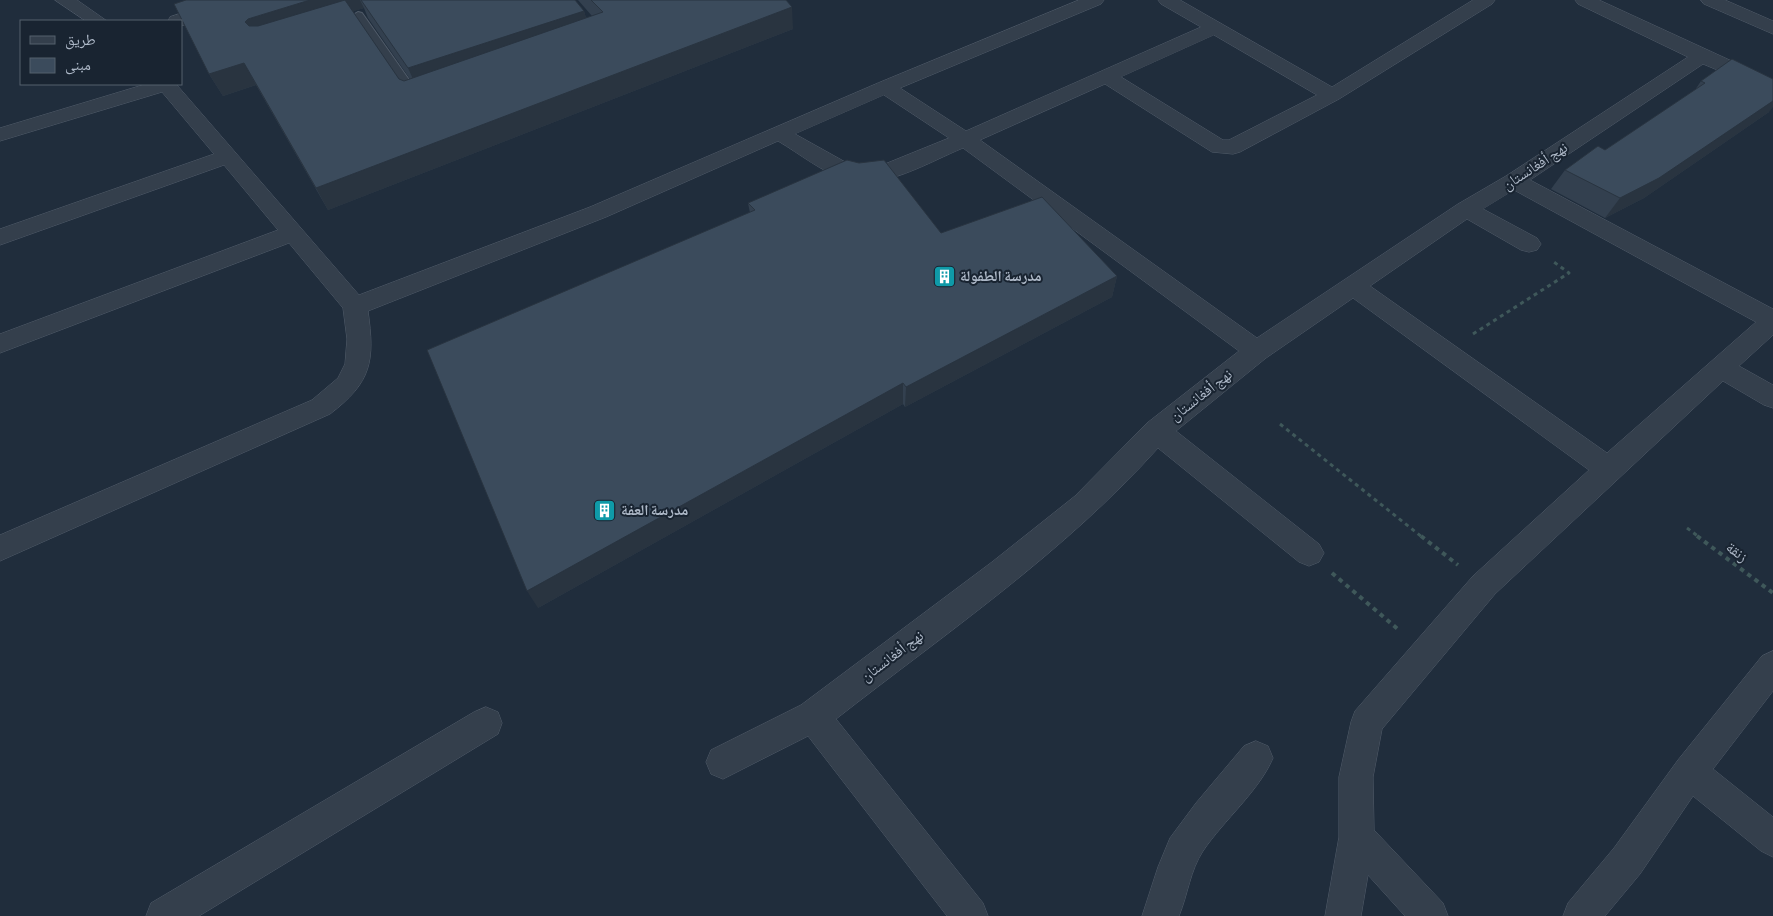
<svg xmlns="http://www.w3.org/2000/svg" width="1773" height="916" font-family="'Sofia Sans Condensed','Noto Naskh Arabic',sans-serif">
<rect width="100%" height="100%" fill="#202d3c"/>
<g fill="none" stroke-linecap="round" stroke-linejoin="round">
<defs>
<path id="service" d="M358 12 362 13 419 94V100H411L353 15Z"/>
<path id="minor" d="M55 0H77L107 21H86Z
M221 0H248L245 4 184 25 181 26V21H168L170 17Z
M1079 0H1104L1101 4 900 88 966 131 1201 27 1161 4 1158 0H1180L1332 87 1473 0H1495L1492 4 1339 99 1240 152 1233 154 1212 152 1105 84 980 140 1257 338 1458 204 1506 176 1688 57 1578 4 1575 0H1599L1773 80V93L1703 64 1530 180 1773 309V335L1739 366 1773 385V408L1764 405 1723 381 1495 594 1382 729 1373 777 1374 830 1443 903 1448 916H1405L1368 875 1361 916H1325L1339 837V777L1351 722 1355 711 1473 576 1589 470 1353 298 1266 358 1176 431 1319 544 1324 553 1319 562 1309 566 1299 562 1158 448C1065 552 946 633 836 719L983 903 988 916H947L808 736 723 779 711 774 706 762 711 750 801 705 992 562 1075 496 1147 423 1239 351 963 148C931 161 880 192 846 180 822 172 800 154 778 141L606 217 368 311C375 361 372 382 330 414L0 561V535L312 400 338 378 345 364 347 339 343 308 289 243 0 353V334L278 230 224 165 0 245V229L214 154 162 92 0 141V128L146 84H176L359 295 590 207 878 83ZM1214 35 1317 95 1229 140H1223L1121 77ZM884 95 949 138 875 168H856L795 134ZM1514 190 1756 322 1607 453 1370 286 1467 219 1521 250 1529 252 1537 250 1541 244 1537 238 1483 209Z
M1701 0H1725L1773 21V34L1704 4Z
M1773 651V691L1713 769 1773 817V857L1761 851 1693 796 1640 874 1605 916H1563L1568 903 1614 848 1678 760 1762 656Z
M486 707 498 712 502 723 498 734 199 916H146L151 903 474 712Z
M1256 741 1268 746 1273 758C1259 791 1224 820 1203 851 1190 871 1188 894 1179 916H1142L1158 867 1170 838 1196 803 1244 746Z"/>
</defs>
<use href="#service" stroke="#515c6a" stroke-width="2"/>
<use href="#minor" stroke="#515c6a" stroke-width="1"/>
<path stroke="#3f585a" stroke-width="3" stroke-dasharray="4 4" stroke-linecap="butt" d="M1473 334 1569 273 1551 260
M1280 424 1422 537
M1687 528 1699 537"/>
<path stroke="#3f585a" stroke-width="4" stroke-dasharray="4.5 4.5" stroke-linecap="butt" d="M1421 536 1458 565
M1697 536 1773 593
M1332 573 1400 631"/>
<use href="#service" fill="#343f4c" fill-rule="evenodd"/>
<use href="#minor" fill="#343f4c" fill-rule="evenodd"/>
</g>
<path fill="#33404f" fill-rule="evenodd" d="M186 0H575L584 11 586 18 592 16 578 0H786L793 29 328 210 256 85 223 96 209 74ZM364 8 368 18 410 79 404 81 399 79 353 11Z
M1701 81 1769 112 1644 198 1605 218 1551 189 1565 170 1605 150 1695 90Z
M748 203 941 233 1117 276 1112 297 905 407 903 404 538 608 750 213Z"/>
<path fill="#293440" d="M310 0H360L364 8 260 40 245 22 248 19Z
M792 7 793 29 328 210 316 188Z
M584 11 590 32 418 90 408 68Z
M244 63 256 85 223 96 209 74Z
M1773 101V107L1769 112 1644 198 1605 218 1620 198Z
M1117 276 1112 297 905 407 906 387Z
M903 383V404L538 608 527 591Z"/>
<path fill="#3b4b5c" stroke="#293440" d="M186 0H310L248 19 245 22 249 26H258L345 0 399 79 404 81 603 12 591 0H786L792 7 316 188 244 63 209 74 174 4Z
M361 0H575L584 11 408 68Z
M1732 59 1773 79V101L1659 178 1620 198 1565 170 1598 146 1605 150 1705 83 1701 81Z
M847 160 859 163 884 160 941 233 1042 197 1117 276 906 387 903 383 527 591 427 350 755 210 748 203Z"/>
<defs>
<symbol id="building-square" viewBox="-11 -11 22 22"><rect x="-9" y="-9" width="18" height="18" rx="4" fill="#0f9aa8" stroke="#192431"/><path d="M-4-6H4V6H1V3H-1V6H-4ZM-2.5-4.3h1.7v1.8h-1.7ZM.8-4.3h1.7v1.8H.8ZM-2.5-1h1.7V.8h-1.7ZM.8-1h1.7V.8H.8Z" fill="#fff"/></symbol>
</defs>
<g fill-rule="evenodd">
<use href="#building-square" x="932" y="264" width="25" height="25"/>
<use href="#building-square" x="592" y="498" width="25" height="25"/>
</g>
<g text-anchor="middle" stroke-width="4" stroke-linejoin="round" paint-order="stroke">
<g font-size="15" fill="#aeb9c8" stroke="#192431">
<text transform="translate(1535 166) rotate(-33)" y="5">نهج أفغانستان</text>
<text transform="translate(1201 395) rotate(-38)" y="5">نهج أفغانستان</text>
<text transform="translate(1737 552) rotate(37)" y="5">زنقة</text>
<text transform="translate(892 656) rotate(-37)" y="5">نهج أفغانستان</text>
</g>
<g font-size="15" font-weight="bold" fill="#aeb9c8" stroke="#192431" text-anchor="start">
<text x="960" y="281">مدرسة الطفولة</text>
<text x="621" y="515">مدرسة العفة</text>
</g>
</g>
<rect x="20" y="20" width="162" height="65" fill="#192431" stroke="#55606d"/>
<rect x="30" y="36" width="25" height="8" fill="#343f4c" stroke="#55606d"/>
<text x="65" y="45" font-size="15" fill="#aeb9c8">طريق</text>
<rect x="30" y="58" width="25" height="15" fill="#3b4b5c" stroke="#55606d"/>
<text x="65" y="70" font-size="15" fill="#aeb9c8">مبنى</text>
</svg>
